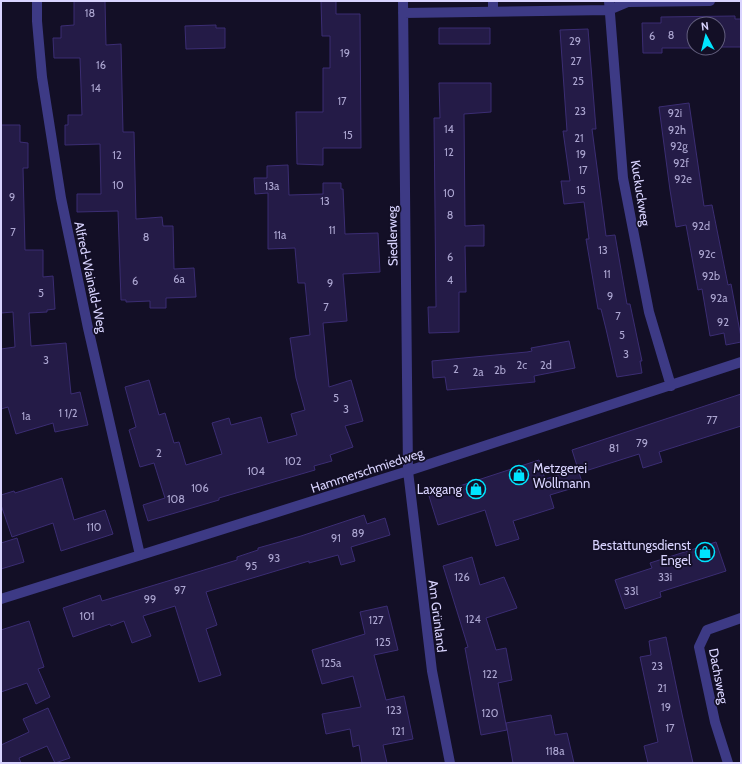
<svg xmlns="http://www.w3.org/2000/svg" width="742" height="764" font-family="Cabin,sans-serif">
<rect width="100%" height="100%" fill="#130f26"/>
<path fill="#241b47" stroke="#3b2d73" d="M74 1H105L106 45 121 44 123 132H134L136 219 162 217 163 226H173L174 269 194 268 196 297 166 298V308H150V301L126 302V300H121L118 211 77 212V194H101L100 144 65 145V125H68V115H82L80 58H54L53 38H61V26L74 25Z
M321 1H336V14H360L361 148H323V165L297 164 296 112H323V68H330V36H322Z
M735 16V19H741V47H718V24H694V48H662V53H643L642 23H661V17Z
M216 25V28H225V48L186 49 185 26Z
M439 28H490V44H439Z
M588 29 596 129H592L606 236 615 235 627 304H630L642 361H640L642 373 617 377 606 329 601 309H598L586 239H589L584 202 564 204 561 181H570L563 131H567L560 30Z
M439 83H491V112L464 114 465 226 484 225V246H465L466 292H459V332L429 333 428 307H436L434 118H440Z
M689 103 704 206 712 205 728 285 731 284 741 337V342L726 345 724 333 710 336 702 289 698 290 686 225 676 227 670 190 659 107Z
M1 125H20V142L28 143V168H23L25 250H43V277L53 276 55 309 47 310V312L29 313 31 346 66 343 71 394 80 392 88 425 55 432 53 423 16 434 8 407 1 409V349L15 347 13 312 1 313Z
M288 165 289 195 323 194V183H341V189H343L345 234 378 233 380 272 343 274 347 321 323 323 329 387 351 380 363 421 345 426 353 447 330 455 332 461 314 466 315 470 219 498V500L148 521 143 505 165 498 154 463 140 467 129 430 136 427 125 387 149 380 159 415 165 413 174 443 179 442 186 465 222 454 212 423 229 418 231 425 261 417 268 443 297 435 291 414 305 410 296 378 290 338 310 335 305 283H298L295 248 268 249V193L255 194 254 178H267V166Z
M569 341 575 368 534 376 535 382 447 390 445 377 433 378 432 361 527 352 532 351 531 348Z
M741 394V426L659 452 662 462 643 468 639 454 579 473 583 485 550 495 554 508 513 521 519 539 496 546 485 510 438 525 429 496 539 460 545 479 578 469 572 450Z
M62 478 74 520 105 510 113 534 61 551 53 523 12 537 1 505V495L14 491 15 493Z
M364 515 367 524 385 518 390 535 351 547 355 561 341 565 338 555 309 563V561L206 592 217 625 206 629 221 675 199 682 175 606 143 616 151 636 132 643 124 621 111 626 110 624 73 637 63 608 100 595 102 601 237 560V557L258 550V548L301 536Z
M17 538 24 562 1 569V543Z
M716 542 726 571 660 592 661 597 625 609 615 580 652 568 650 563Z
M472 557 480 585 504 577 517 608 486 618 496 650 506 648 512 680 498 683 507 730 481 735 465 648 468 647 443 566Z
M387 606 398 650 374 655 386 700 404 696 413 739 383 745 387 763H362L359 745 353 747 350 729 326 734 322 714 361 707 353 676 322 684 312 650 365 634 360 612Z
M29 621 44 667 38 669 50 697 36 704 27 683 1 692V630Z
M666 637 682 714 693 763H648L644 746 658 742 640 657 651 655 649 641Z
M48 708 70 758 55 763 47 746 19 758 21 763H1V745L29 732 23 719Z
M551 715 555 735 567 733 574 763H513L506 723Z"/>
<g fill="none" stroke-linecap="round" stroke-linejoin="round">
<path stroke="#3d3a85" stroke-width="10" d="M493 1V11"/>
<path stroke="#3d3a85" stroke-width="10" d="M37 1V21L42 77 61 198 88 328 140 555
M403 1 408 471 432 671 450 763
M609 1 623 178 649 312 671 386
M403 13 609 10 628 2 710 1
M1 599 408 471 741 362
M728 763 715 722 699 647 707 630 741 618"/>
</g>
<defs>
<symbol id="shop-ring" viewBox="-11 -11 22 22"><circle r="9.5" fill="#130f26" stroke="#00e5ff" stroke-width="1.5"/><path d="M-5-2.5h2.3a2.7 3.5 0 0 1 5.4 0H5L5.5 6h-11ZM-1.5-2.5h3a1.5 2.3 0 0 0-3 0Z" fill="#00e5ff"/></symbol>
</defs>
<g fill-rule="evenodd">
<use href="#shop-ring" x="508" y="464" width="22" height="22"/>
<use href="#shop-ring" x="465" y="478" width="22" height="22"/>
<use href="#shop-ring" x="694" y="541" width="22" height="22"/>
</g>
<g text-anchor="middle" stroke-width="3.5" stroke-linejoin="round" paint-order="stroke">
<g font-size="11" fill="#aca6d1">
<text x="90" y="17">18</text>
<text x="671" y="39">8</text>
<text x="652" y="40">6</text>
<text x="575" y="45">29</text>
<text x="345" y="57">19</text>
<text x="576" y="65">27</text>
<text x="101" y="69">16</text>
<text x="578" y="85">25</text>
<text x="96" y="92">14</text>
<text x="342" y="105">17</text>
<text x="580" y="115">23</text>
<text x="675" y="117">92i</text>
<text x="449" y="133">14</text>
<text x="677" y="134">92h</text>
<text x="348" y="139">15</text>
<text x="579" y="142">21</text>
<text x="679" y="150">92g</text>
<text x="449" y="156">12</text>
<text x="581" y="158">19</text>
<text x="117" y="159">12</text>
<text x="681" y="167">92f</text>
<text x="583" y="174">17</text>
<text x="683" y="183">92e</text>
<text x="118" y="189">10</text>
<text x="272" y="190">13a</text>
<text x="581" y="194">15</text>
<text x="449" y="197">10</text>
<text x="12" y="201">9</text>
<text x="325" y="205">13</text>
<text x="450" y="219">8</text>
<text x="701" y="230">92d</text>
<text x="332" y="234">11</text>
<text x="13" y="236">7</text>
<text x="280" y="239">11a</text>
<text x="146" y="241">8</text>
<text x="603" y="254">13</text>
<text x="707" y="258">92c</text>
<text x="450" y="261">6</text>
<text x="607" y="278">11</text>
<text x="711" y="280">92b</text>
<text x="179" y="283">6a</text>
<text x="450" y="284">4</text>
<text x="135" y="285">6</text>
<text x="330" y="287">9</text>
<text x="41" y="297">5</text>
<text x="610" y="300">9</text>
<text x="719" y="302">92a</text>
<text x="326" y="311">7</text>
<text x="618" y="320">7</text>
<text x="723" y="326">92</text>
<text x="622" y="339">5</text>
<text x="626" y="358">3</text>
<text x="46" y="364">3</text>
<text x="522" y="369">2c</text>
<text x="546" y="369">2d</text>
<text x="456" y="373">2</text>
<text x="500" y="374">2b</text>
<text x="478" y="376">2a</text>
<text x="336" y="402">5</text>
<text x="346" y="413">3</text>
<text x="68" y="417">1 1/2</text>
<text x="26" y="420">1a</text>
<text x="712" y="424">77</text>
<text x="642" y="447">79</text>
<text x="614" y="452">81</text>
<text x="159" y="457">2</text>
<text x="293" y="465">102</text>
<text x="256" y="475">104</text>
<text x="200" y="492">106</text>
<text x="176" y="503">108</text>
<text x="94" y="531">110</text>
<text x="358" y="537">89</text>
<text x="336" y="542">91</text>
<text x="274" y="562">93</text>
<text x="251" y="570">95</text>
<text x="462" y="581">126</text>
<text x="665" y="581">33i</text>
<text x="180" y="594">97</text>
<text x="631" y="595">33l</text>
<text x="150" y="603">99</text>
<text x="87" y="620">101</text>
<text x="473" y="623">124</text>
<text x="376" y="624">127</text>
<text x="383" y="646">125</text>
<text x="331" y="667">125a</text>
<text x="657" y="670">23</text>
<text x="490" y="678">122</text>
<text x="662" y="692">21</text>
<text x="666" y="711">19</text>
<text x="394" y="714">123</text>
<text x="490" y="717">120</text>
<text x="670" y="732">17</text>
<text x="398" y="735">121</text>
<text x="555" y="755">118a</text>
</g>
<g font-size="13" fill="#d9d4ff" stroke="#130f26">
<text transform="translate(641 193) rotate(81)" y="5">Kuckuckweg</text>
<text transform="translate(392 236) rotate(-91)" y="5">Siedlerweg</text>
<text transform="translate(91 277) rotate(78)" y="5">Alfred-Wainald-Weg</text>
<text transform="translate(367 470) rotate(-18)" y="5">Hammerschmiedweg</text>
<text transform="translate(438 616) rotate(83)" y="5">Am Grünland</text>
<text transform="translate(719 676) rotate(79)" y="5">Dachsweg</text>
</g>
<g font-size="13" fill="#d9d4ff" stroke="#130f26" text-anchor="end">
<text x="533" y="473" text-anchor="start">Metzgerei<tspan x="533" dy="15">Wollmann</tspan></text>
<text x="462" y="494">Laxgang</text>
<text x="691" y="550">Bestattungsdienst<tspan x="691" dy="15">Engel</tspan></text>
</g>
</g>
<rect width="742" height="764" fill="none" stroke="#d9d4ff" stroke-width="4"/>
<g transform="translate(706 36) rotate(353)"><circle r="19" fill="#130f26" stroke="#625e7d"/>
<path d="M0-3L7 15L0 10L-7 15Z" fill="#00e5ff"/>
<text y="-6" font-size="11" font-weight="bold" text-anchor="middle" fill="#d9d4ff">N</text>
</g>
</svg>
